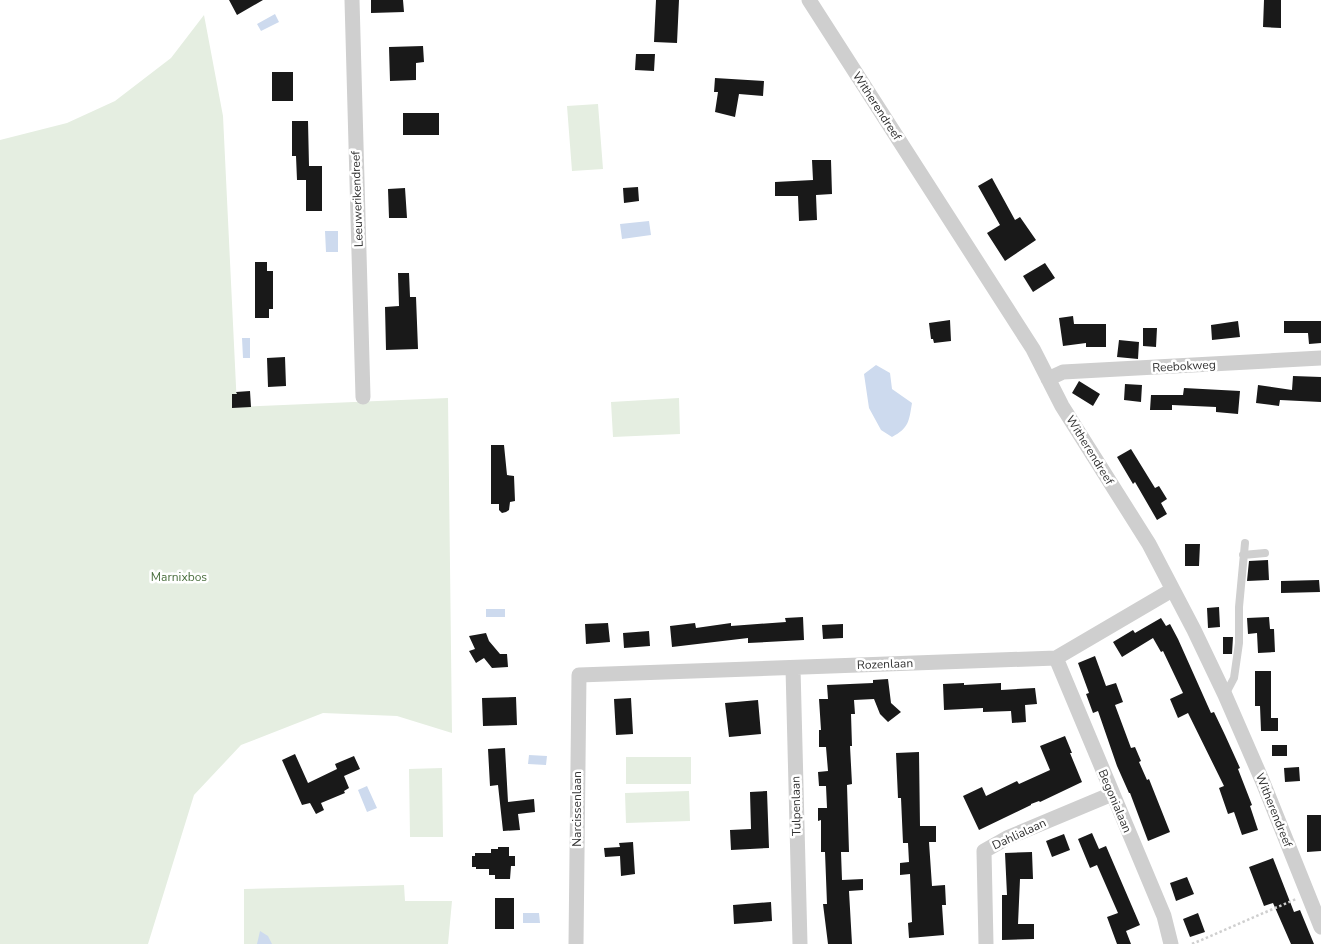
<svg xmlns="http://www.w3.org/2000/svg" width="1321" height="944" font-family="'Nunito Sans',sans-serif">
<rect width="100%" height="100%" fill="#fff"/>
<path fill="#e5eee1" d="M204 15 223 116 237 407 448 398 452 733 397 716 323 713 241 745 194 795 148 944H0V140L67 123 115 101 171 58Z
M598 104 603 169 572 171 567 106Z
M679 398 680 434 613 437 611 402Z
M626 757H691V784H626Z
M442 768 443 837H410L409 769Z
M689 791 690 821 626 823 625 793Z
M404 885 405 901H452L448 944H244V889Z"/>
<path fill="#cddaee" d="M275 14 279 22 261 31 257 24Z
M649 221 651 235 622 239 620 224Z
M325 231H338V252H326Z
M242 338H250V358H243Z
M876 365 890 373 892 389 912 403C909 421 909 428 892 437L881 430 869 408 864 374Z
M486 609H505V617H486Z
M529 755 547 756 546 765 528 764Z
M367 786 377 808 367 812 358 790Z
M523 913H539L540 923H523Z
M260 931 268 936 272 944H257Z"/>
<path fill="#191919" d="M229 0H263L237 15Z
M371 0H403L404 12 371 13Z
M656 0H679L677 43 654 42Z
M1264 0H1281V28L1263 27Z
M423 46 424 62 416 63V80L390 81 389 47Z
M636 54H655L654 71 635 70Z
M272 72H293V101H272Z
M715 78 764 81 763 96 739 94 735 117 715 112 718 92H714Z
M403 113H439V135H403Z
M292 121H308L309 166H322V211H306V180H297L296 156H292Z
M812 160H831L832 194 816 195 817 220 799 221 798 196H775V182L813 180Z
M992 178 1015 220 1020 217 1036 240 1005 261 987 233 1000 225 978 186Z
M638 187 639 201 624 203 623 188Z
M405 188 407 218H389L388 189Z
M255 262H267V271H273V309H269V318H255Z
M1045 263 1055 278 1033 292 1023 276Z
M398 273H409L410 297H416L418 349 386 350 385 307 399 306Z
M1073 316 1074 324H1106V347H1086V343L1063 346 1059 318Z
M950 320 951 341 934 343 933 339H931L929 323Z
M1238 321 1240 337 1212 340 1211 325Z
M1284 321H1321V343L1309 344 1308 333H1284Z
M1143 328H1157L1156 347 1143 346Z
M1119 340 1139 342 1138 359 1117 357Z
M285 357 286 386 268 387 267 358Z
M1293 376 1321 377V402L1280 400 1279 406 1256 403 1258 385 1292 390Z
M1079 381 1100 394 1093 406 1072 393Z
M1125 384 1142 385 1141 402 1124 400Z
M1184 388 1240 391 1238 414 1216 412V407L1172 405V410H1150L1151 395H1183Z
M250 391 251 407 232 408V394H237L236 392Z
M491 445H504L507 475 514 476 515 501 510 502 509 510 506 512 502 513 499 510V504H491Z
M1131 449 1155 488 1159 486 1167 499 1161 503 1167 514 1157 520 1135 482 1133 484 1117 457Z
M1185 544H1200L1199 566H1185Z
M1268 560 1269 580 1247 581 1249 561Z
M1319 580 1320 592 1281 593V581Z
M1219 607 1220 627 1208 628 1207 608Z
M803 617 804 640 748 643V638L672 647 670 626 695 623 696 628 731 623V626L786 622 785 618Z
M1269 617 1270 629H1274L1275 652 1258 653 1257 633 1248 634 1247 618Z
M1161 618 1166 626 1170 624 1178 639 1211 713 1214 712 1225 735 1240 768 1238 769 1252 805 1250 806 1258 830 1242 835 1234 812 1228 814 1219 788 1224 786 1188 713 1178 718 1170 699 1183 693 1163 651 1161 652 1153 638 1122 657 1113 642 1133 630 1135 633Z
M608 623 610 642 586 644 585 624Z
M843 624V638L823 639 822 625Z
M649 631 650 646 624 648 623 633Z
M486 633 489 641 500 654H507L508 667 492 668 484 658 476 663 469 651 475 649 469 636Z
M1223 637H1233L1232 654H1223Z
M1095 656 1106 686 1116 683 1123 702 1115 705 1131 748 1135 747 1141 761 1139 762 1147 780 1149 779 1170 832 1148 841 1130 793H1129L1117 766 1098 711 1093 713 1086 694 1089 693 1078 663Z
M1255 671H1271V718H1278V731H1261L1260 706H1255Z
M888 679 891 703 901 712 888 722 880 714 874 699 854 700 855 714H851L852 746H850L852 784 847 785 849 852H841L842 880 863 879V890L849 891 852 944H828L823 904H827L825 852H821V820L818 821V808H827L826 786H819L818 772 828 771 826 747H819V730H821L819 699H828L827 685 873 683V680Z
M964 683V685L1001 683V690L1035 688 1037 704 1025 705 1026 722 1012 723 1011 711 983 712V708L944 710 943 684Z
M516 697 517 725 483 726 482 698Z
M631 698 633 734 616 735 614 699Z
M758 700 761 734 729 737 725 703Z
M1065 736 1072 753H1070L1082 782 1040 802 1039 801 1031 804V803V805L979 830 963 796 982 787 986 796 1017 781 1019 784 1050 770 1040 746Z
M1272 745H1287V756H1272Z
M505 748 508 802 534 799 535 812 518 814 520 830 503 831 498 785 490 786 488 749Z
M919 752 920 826H936V842H929L932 886 945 885 946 905H942L944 935 909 938 908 923 912 922 910 874 900 875V863L909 862 908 843H903L901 798H898L896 753Z
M295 754 308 783 337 769 335 764 354 756 360 769 344 776 349 788 344 791 345 793 321 803 324 810 316 814 310 803 302 805 282 760Z
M1299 767 1300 781 1285 782 1284 768Z
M767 791 769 848 731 850 730 830 751 829 750 792Z
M1307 815H1321V851L1307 852Z
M1092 833 1099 849 1106 846 1140 925 1126 931 1131 944H1117L1107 917 1118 913 1097 865 1090 868 1078 839Z
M1064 834 1070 850 1052 857 1046 841Z
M633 842 635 874 621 876 620 856 605 857 604 848 620 847 619 843Z
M498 847H509V856H515V866H511L510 879H495V875H489V869H476V867H472V856H475V853H491V849H498Z
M1032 852 1033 879H1020L1018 924H1034V939L1002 940V895H1007L1005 853Z
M1273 858 1294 912 1300 910 1314 944H1291L1273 903 1264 906 1249 867Z
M1187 877 1194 894 1176 901 1170 883Z
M495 898H514V929H495Z
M771 902 772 921 734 924 733 905Z
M1198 913 1205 932 1190 937 1183 919Z"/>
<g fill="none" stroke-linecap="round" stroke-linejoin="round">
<path stroke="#cfcfcf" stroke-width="2.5" stroke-dasharray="2.5 2.5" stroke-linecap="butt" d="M1192 944 1296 899"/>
<path stroke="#cfcfcf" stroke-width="8" d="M1243 555 1265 553
M1225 695 1234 678 1239 643V607L1245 543"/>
<path stroke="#cfcfcf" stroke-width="15" d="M352 0 363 397
M809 0 1033 349 1062 406 1149 544 1194 630 1225 695 1262 780 1321 927
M1048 379 1063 372 1321 358
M1056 658 1164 916 1171 944
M793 668 800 944
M576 944 579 675 1056 658 1172 590
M986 944 984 851 1007 838 1112 794"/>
</g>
<g text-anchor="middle" stroke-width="5" stroke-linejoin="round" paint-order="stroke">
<g font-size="12" fill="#323232" stroke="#fff">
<text transform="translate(877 106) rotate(57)" y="4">Witherendreef</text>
<text transform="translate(357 199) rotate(-92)" y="4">Leeuwerikendreef</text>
<text transform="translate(1184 366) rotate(-3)" y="4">Reebokweg</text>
<text transform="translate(1090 450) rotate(58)" y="4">Witherendreef</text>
<text transform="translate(885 664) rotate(-2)" y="4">Rozenlaan</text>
<text transform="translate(1115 801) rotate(67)" y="4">Begonialaan</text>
<text transform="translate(796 806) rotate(-91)" y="4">Tulpenlaan</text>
<text transform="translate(577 809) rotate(-90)" y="4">Narcissenlaan</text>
<text transform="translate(1274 810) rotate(68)" y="4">Witherendreef</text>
<text transform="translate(1019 834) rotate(-25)" y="4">Dahlialaan</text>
</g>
<g font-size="12" fill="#4a6f3e" stroke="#fff">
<text x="179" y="581">Marnixbos</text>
</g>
</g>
</svg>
